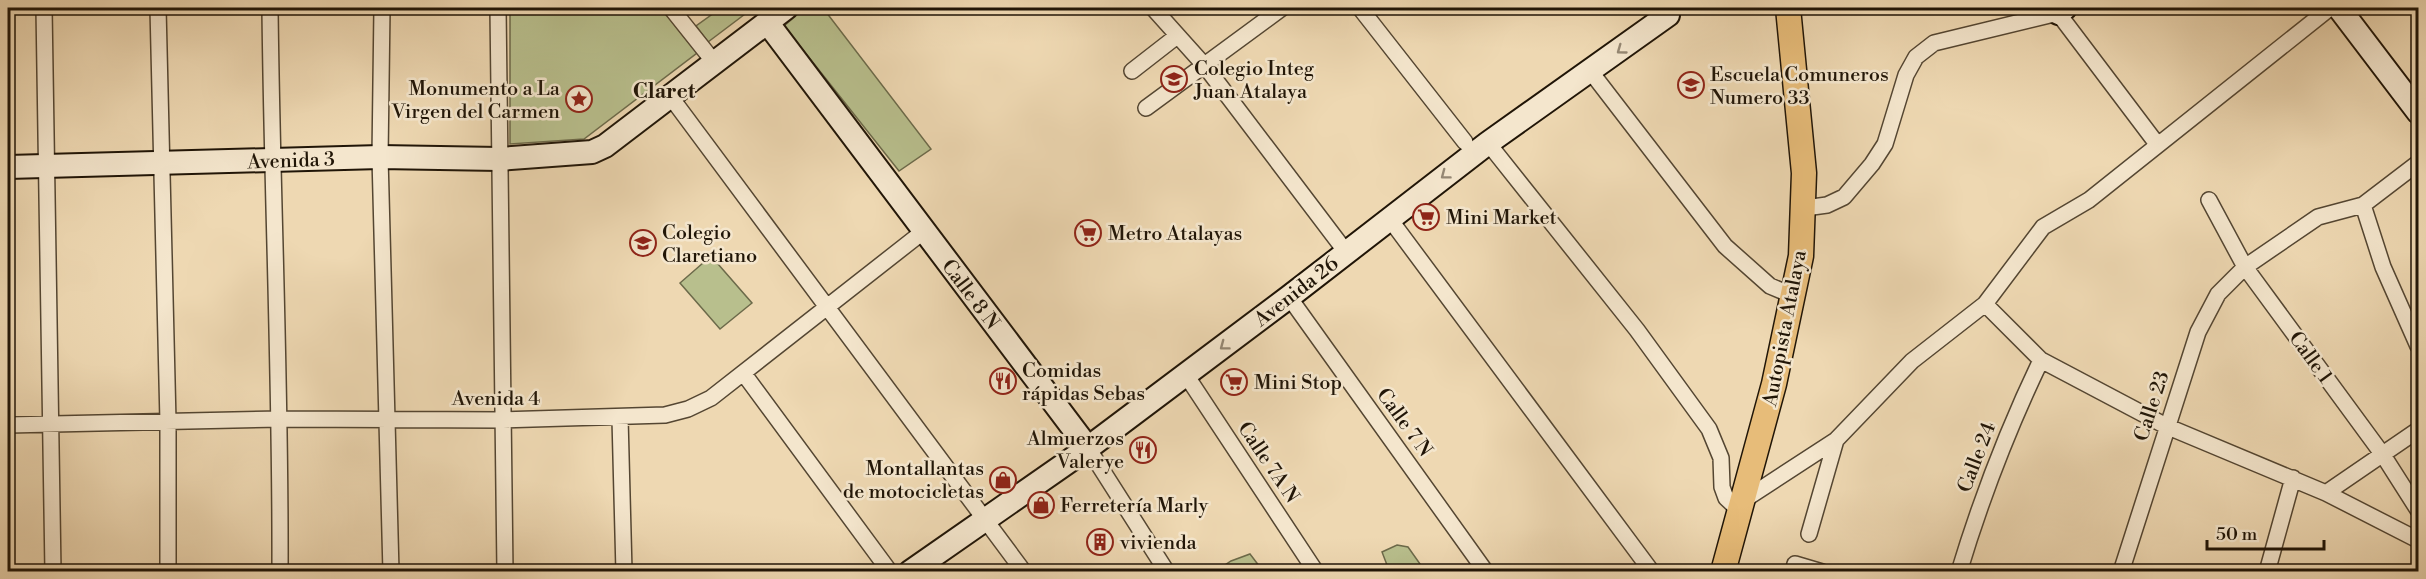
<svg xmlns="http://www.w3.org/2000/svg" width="2426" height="579" font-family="'Libre Bodoni',serif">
<rect width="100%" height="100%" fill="#eed8b2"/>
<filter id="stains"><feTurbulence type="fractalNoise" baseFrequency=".00333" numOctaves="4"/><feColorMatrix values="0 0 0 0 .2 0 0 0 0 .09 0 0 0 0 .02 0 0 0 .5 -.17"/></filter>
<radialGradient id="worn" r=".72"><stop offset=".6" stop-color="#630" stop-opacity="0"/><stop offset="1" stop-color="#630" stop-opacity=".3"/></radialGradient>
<path fill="#b8bf8d" stroke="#6c6a4a" stroke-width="1.5" d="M510 8H661L697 53 584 139 510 144Z
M721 8H753L708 42 696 26Z
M805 8H823L931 149 899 171 784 26Z
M711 256 752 303 720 329 680 283Z
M1397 545 1408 547 1425 571H1379L1387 565 1382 552Z
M1250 554 1263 571H1216L1231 561Z"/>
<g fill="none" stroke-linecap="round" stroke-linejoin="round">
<defs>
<path id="street" d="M44 8 53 572
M158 8 168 422V572
M270 8C272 196 281 383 280 572
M382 8 380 157 391 572
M498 8 505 572
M671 8 714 62
M1153 8 1205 66 1346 252
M1360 8 1465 142
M1132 71 1177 36
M1591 72 1725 246 1770 286 1794 296
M670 96 1024 572
M1146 108 1282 8
M1488 143 1637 330 1709 429 1721 458 1722 487 1726 498 1741 512
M2209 200 2245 267 2383 455 2418 510
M2363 205 2383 267 2418 346
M1805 208 1827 205 1844 197 1872 164 1885 144 1906 75 1916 57 1934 43 2058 13 2157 144
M1389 218 1652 572
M1289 297 1486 572
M1985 304 2041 360 2166 426 2326 493 2418 540
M744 374 890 572
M1186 375 1316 572
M620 418 624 572
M8 425 281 419 503 420 665 415 688 409 711 398 924 231
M1088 448 1167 572
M2326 493 2418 430
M1744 500 1836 440 1912 361 1985 304 2043 227 2089 200 2330 8
M1809 534 1836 440
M1793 572 1795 564 1822 572
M1959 572C1981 499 2008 429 2041 360
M2121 572 2198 332 2218 294 2245 267 2318 217 2363 205 2418 163
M2267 572 2293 478"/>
<path id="secondary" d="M2054 8 2058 13 2065 8
M2339 8 2418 112
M767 22 1088 448
M8 167 380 157 499 159 592 152 605 146 786 8
M910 572 1088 448 1289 297 1488 143 1668 15 1662 8"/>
<path id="primary" d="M1723 572 1774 384 1801 256 1804 173 1788 8"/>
</defs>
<use href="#street" stroke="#544632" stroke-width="18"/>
<use href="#secondary" stroke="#201507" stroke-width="26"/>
<use href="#primary" stroke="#201507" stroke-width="27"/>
<use href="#street" stroke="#f4e6cd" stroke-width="15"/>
<use href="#secondary" stroke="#f4e6cd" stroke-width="22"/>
<use href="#primary" stroke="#e7bc79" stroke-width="24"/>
</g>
<defs><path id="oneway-chevron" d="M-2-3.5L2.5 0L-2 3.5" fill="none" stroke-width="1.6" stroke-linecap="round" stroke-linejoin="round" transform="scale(1.5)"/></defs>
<g stroke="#958874">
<use href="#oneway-chevron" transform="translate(1621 50) rotate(144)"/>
<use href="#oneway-chevron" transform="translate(1445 175) rotate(143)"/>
<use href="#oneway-chevron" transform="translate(1224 346) rotate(143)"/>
</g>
<defs>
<symbol id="school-ring" viewBox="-11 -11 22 22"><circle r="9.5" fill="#f4e6cd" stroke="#8f2418" stroke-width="1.5"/><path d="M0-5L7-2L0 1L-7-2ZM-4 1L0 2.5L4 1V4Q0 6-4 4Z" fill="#8f2418"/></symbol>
<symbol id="sight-ring" viewBox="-11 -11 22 22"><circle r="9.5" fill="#f4e6cd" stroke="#8f2418" stroke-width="1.5"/><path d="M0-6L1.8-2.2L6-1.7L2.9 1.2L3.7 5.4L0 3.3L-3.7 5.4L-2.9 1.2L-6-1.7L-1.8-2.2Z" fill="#8f2418"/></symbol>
<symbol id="supermarket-ring" viewBox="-11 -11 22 22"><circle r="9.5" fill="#f4e6cd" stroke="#8f2418" stroke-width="1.5"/><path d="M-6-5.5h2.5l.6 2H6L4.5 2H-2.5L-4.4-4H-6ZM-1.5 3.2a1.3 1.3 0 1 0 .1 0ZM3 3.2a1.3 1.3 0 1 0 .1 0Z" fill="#8f2418"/></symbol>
<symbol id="restaurant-ring" viewBox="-11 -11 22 22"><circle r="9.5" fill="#f4e6cd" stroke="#8f2418" stroke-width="1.5"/><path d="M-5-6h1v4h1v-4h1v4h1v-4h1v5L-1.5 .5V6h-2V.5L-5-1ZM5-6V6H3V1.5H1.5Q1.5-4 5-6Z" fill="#8f2418"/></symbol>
<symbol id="shop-ring" viewBox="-11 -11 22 22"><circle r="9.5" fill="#f4e6cd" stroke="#8f2418" stroke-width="1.5"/><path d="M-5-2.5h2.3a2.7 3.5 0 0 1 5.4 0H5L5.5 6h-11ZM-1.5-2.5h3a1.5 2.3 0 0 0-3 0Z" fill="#8f2418"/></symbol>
<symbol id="building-ring" viewBox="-11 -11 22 22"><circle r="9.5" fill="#f4e6cd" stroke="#8f2418" stroke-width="1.5"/><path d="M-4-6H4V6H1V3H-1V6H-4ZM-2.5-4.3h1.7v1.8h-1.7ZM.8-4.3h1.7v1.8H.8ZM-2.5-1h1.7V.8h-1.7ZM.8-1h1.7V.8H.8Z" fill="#8f2418"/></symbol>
</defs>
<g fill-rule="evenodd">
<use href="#school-ring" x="1159" y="64" width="30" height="30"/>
<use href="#school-ring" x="1676" y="70" width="30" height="30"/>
<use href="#sight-ring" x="564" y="84" width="30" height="30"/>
<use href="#supermarket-ring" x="1411" y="202" width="30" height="30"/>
<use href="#supermarket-ring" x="1073" y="218" width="30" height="30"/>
<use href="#school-ring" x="628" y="228" width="30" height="30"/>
<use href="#restaurant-ring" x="988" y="366" width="30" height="30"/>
<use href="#supermarket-ring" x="1219" y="367" width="30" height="30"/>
<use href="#restaurant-ring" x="1128" y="435" width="30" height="30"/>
<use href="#shop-ring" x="988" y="465" width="30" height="30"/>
<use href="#shop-ring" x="1026" y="490" width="30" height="30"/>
<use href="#building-ring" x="1085" y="527" width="30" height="30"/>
</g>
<g text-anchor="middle" stroke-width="5" stroke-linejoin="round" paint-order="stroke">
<g font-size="20" fill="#201507" stroke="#f4e6cd" text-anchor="start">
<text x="1194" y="75">Colegio Integ<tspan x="1194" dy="23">Juan Atalaya</tspan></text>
<text x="1710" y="81">Escuela Comuneros<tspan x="1710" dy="23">Numero 33</tspan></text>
<text x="560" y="95" text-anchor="end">Monumento a La<tspan x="560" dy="23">Virgen del Carmen</tspan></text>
<text x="1446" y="224">Mini Market</text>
<text x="662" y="239">Colegio<tspan x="662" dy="23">Claretiano</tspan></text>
<text x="1108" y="240">Metro Atalayas</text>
<text x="1022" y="377">Comidas<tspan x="1022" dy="23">rápidas Sebas</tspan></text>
<text x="1254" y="389">Mini Stop</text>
<text x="1124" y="445" text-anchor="end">Almuerzos<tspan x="1124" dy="23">Valerye</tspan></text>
<text x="984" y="475" text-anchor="end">Montallantas<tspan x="984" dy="23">de motocicletas</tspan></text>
<text x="1060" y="512">Ferretería Marly</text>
<text x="1120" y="549">vivienda</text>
</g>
<g font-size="20" fill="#201507" stroke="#f4e6cd">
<text transform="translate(291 160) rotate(-2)" y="7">Avenida 3</text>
<text transform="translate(1296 291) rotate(-38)" y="7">Avenida 26</text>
<text transform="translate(971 294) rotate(53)" y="7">Calle 8 N</text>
<text transform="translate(1784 328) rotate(-79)" y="7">Autopista Atalaya</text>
<text transform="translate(2311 357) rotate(54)" y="7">Calle 1</text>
<text x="496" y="405">Avenida 4</text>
<text transform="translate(2151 406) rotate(-72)" y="7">Calle 23</text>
<text transform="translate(1405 422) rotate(54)" y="7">Calle 7 N</text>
<text transform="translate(1976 457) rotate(-69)" y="7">Calle 24</text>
<text transform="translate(1269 462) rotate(56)" y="7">Calle 7A N</text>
</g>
<g font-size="21" font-weight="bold" fill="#201507" stroke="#f4e6cd">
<text x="664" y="98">Claret</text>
</g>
</g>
<rect width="2426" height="579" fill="none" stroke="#eed8b2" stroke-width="30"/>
<rect x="9" y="9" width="2408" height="561" fill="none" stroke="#201507" stroke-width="3"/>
<rect x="15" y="15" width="2396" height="549" fill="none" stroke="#201507" stroke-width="1.5"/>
<path d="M2207 540v9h117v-9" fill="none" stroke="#201507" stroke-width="3"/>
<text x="2216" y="540" font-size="18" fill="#201507" stroke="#f4e6cd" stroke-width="4.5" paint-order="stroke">50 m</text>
<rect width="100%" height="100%" filter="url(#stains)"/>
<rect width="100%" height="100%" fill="url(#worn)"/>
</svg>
